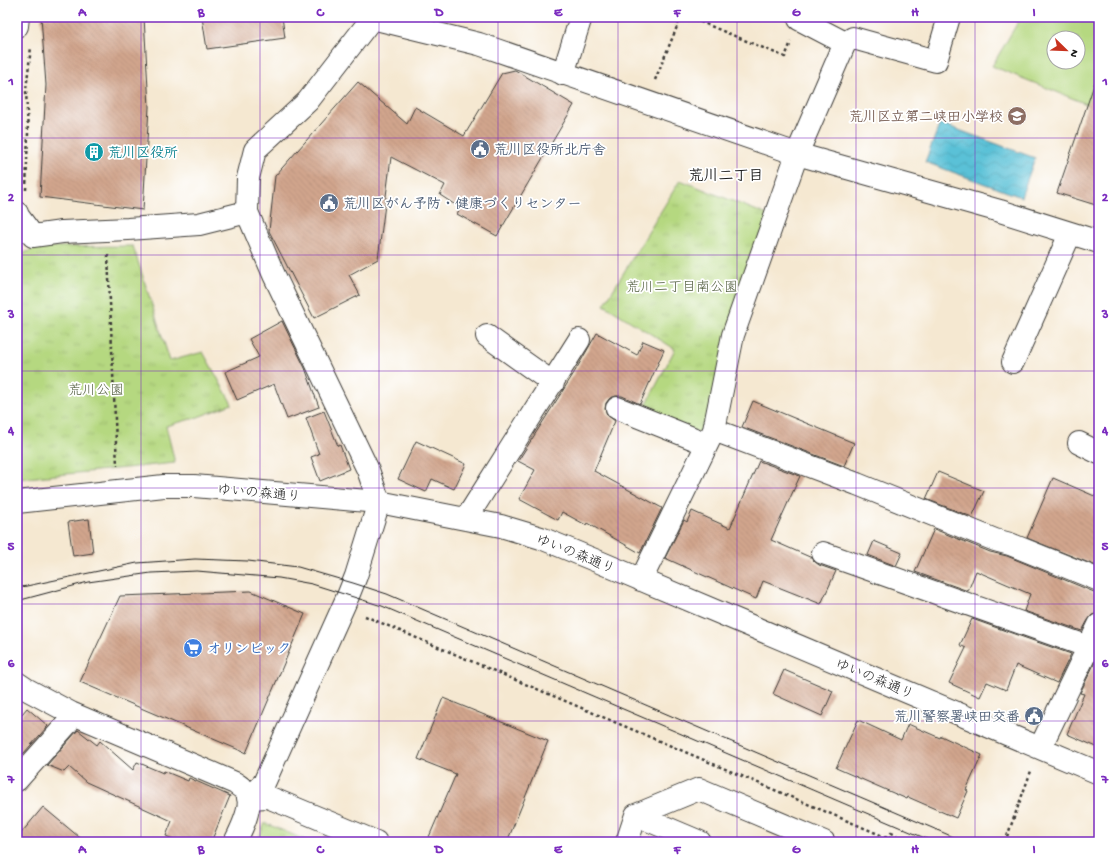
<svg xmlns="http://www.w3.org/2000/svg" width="1116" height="859" font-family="'Gochi Hand','Klee One',sans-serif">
<defs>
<pattern id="park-tufts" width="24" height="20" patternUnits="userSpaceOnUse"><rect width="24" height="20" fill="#b5d880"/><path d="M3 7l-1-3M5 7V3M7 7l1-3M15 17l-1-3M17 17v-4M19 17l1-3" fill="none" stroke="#9bb96e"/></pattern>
<pattern id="water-waves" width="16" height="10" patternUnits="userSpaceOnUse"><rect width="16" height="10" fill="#5ac1d7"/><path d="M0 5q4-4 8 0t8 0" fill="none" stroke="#4ea5b8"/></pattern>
<pattern id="building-back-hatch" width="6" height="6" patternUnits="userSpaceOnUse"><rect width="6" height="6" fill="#d1a58d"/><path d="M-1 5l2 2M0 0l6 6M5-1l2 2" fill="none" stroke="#b38d79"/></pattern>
</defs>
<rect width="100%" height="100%" fill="#fff"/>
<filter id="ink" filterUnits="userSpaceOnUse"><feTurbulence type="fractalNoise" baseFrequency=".025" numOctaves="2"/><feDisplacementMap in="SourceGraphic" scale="8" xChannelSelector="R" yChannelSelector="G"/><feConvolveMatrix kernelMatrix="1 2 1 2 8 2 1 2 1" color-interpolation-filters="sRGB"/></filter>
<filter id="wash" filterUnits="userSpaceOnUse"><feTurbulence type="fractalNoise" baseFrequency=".012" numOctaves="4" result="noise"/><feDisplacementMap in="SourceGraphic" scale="16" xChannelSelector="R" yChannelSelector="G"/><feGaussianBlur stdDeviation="0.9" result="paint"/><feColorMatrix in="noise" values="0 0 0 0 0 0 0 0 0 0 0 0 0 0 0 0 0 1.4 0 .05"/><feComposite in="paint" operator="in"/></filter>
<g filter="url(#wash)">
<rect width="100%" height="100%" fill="#f5e8d1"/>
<path fill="#b5d880" stroke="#687a4e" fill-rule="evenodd" d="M1021 17H1099V109L992 66ZM1054 38H1078V62H1054Z"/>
<path fill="url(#park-tufts)" stroke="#687a4e" d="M680 180 770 216 705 435 643 411 675 349 604 305Z
M133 246 170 361 203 352 232 404 198 417 166 426 175 463 17 479V256L39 247Z
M265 823 310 842H257Z"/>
<path fill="url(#water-waves)" stroke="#3b6e7a" d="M940 123 1035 158 1021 197 925 162Z"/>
<g id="blocks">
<path fill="url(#building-back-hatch)" d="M41 17H144L149 107 143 210 40 197 46 85Z
M202 17H282L285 38 207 49Z
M515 70 574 105 497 236 457 214 460 208 440 195 445 185 391 157 378 259 349 275 360 295 314 318 269 231 275 176 358 82 407 124 415 107 464 136 502 73Z
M1095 82 1099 83V206L1057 193Z
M282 321 305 368 319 407 287 419 274 384 237 400 225 372 259 357 249 339Z
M597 333 637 355 643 341 664 350 640 404 622 396H616L610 398 606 403 605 409 607 415 615 421 594 471 662 508 640 553 587 523 586 525 562 512 558 520 519 499 535 470 518 461 574 373Z
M753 401 854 443 844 466 742 427Z
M324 411 338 446 340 445 349 469 320 481 311 457 319 454 306 418Z
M416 441 466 464 454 489 432 479 426 492 398 479Z
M759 461 800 476 771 540 812 558 814 561 819 565 836 571 821 604 763 581 756 599 665 558 684 520 687 522 692 511 730 528Z
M938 472 984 491 972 517 926 499Z
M1053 478 1099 498V567L1027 538Z
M89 519 93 553 73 556 68 522Z
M934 529 990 552 1007 556 1094 592H1099V613L1092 615 1088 620 1082 631 1024 611 1030 594 976 571 968 591 915 572Z
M874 541 902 553 896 566 868 555Z
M251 591 305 614 246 753 80 682 120 596Z
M972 619 1071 654 1057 683 1016 665 1006 690 987 682 980 697 949 683 966 648 960 645Z
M1099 654V748L1067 734 1084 694 1080 693Z
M784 670 833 691 822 716 773 694Z
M443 698 548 741 507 842H441L429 837 456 774 418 759Z
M27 708 48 726 23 754 17 751V720Z
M858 720 901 740 908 724 940 738 941 736 982 755 966 790 968 791 956 818 908 797 907 799 836 768Z
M78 730 97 745 100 741 133 770 137 762 163 773 164 771 188 781 189 778 230 796 211 842H180L166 836 172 821 86 782 69 767 64 772 47 765Z
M43 807 85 842H17V838Z"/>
</g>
</g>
<g filter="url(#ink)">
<use href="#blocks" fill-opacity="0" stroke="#3d3b37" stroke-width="1"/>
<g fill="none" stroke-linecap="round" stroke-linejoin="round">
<defs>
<path id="minor" d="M372 18 479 44 797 154 1000 211 1099 242
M17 26 18 17
M845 43 853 38 936 61 949 17
M563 74 581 17
M17 213 18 216 33 236 62 232 128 229 199 224 247 212
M487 336 553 383
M1013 362 1070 234
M617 408 707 444
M714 430 857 484 995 540 1010 544 1099 580
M1079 443 1099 453
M17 502 164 486H194L379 502 501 526 541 538 597 561 1099 773
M466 519 579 340
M823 553 1089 647
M641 580 714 430 733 335 797 154 845 43 799 19 800 17
M17 683 26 689 71 713 235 783C239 786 245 789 247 794 253 807 241 830 235 842
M1040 748 1099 625
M17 780 67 724 71 713
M248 798 264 783 348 596 356 576 379 502 368 470 274 275 247 212 248 178 255 150 308 101 373 17
M248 798 268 797 376 842
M636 815 699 789 824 842
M627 842 636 815 700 842"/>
</defs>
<use href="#minor" stroke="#3d3b37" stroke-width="24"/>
<path stroke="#3d3b37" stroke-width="2.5" stroke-dasharray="3 3" stroke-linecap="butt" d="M689 17 785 57 791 42
M655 80 681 17
M26 190 28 133 26 90 31 47
M108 255 117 466
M365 616 890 839 892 842
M890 839 891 833 897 835
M1005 842 1031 771"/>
<use href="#minor" stroke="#fff" stroke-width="22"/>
<path stroke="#1c1c1c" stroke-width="1" d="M17 588 137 563 195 559 248 561 298 567 353 583 387 594 965 842
M17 601 88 582 151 573 197 571 279 578 312 584 382 606 934 842"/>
</g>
</g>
<path fill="none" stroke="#7b2cbf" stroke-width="1" stroke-opacity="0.55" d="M141 17V842M260 17V842M379 17V842M498 17V842M618 17V842M737 17V842M856 17V842M975 17V842M17 138H1099M17 255H1099M17 371H1099M17 488H1099M17 604H1099M17 721H1099"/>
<defs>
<symbol id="school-disc" viewBox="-11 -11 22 22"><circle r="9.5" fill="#8d6e63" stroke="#fff"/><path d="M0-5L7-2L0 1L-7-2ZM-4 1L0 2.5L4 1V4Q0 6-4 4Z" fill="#fff"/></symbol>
<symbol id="civic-disc" viewBox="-11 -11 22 22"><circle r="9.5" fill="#5c6f8a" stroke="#fff"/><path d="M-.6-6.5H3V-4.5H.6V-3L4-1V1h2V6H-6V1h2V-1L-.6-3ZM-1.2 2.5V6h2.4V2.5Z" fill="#fff"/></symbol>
<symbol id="building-disc" viewBox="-11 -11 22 22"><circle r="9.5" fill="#0f9aa8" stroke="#fff"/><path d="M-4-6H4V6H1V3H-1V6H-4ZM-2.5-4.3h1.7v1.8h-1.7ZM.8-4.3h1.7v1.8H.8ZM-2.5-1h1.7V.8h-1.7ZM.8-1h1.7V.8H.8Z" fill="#fff"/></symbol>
<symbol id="supermarket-disc" viewBox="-11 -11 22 22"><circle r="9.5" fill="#3f7fe0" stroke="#fff"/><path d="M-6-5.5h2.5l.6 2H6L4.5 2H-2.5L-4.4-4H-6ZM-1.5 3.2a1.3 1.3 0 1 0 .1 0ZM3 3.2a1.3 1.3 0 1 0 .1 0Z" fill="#fff"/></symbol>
</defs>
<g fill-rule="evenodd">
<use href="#school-disc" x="1006" y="105" width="22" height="22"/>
<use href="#civic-disc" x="469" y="138" width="22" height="22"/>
<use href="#building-disc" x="83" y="141" width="22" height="22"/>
<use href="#civic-disc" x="318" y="192" width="22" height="22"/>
<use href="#supermarket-disc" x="182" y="637" width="22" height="22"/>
<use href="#civic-disc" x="1023" y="705" width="22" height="22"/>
</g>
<g text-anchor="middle" stroke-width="3.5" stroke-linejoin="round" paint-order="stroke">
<g font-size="14" font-weight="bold" fill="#785e54" stroke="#fff" text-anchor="end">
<text x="1003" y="121">荒川区立第二峡田小学校</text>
</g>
<g font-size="14" font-weight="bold" fill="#4e5e75" stroke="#fff" text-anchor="start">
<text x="494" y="154">荒川区役所北庁舎</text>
<text x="343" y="208">荒川区がん予防・健康づくりセンター</text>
<text x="1020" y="721" text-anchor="end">荒川警察署峡田交番</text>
</g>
<g font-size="14" font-weight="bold" fill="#0d838f" stroke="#fff" text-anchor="start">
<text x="108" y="157">荒川区役所</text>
</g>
<g font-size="14" fill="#525e3f" stroke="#fff">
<text x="682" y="291">荒川二丁目南公園</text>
<text x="96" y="394">荒川公園</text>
</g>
<g font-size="14" fill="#1c1c1c" stroke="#fff">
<text transform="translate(259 492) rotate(5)" y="5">ゆいの森通り</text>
<text transform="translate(576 553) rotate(22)" y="5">ゆいの森通り</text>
<text transform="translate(875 678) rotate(23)" y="5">ゆいの森通り</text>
</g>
<g font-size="14" font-weight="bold" fill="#366cbe" stroke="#fff" text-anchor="start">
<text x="207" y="653">オリンピック</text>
</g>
<g font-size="15" font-weight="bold" fill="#1c1c1c" stroke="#fff">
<text x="726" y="180">荒川二丁目</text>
</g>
</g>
<rect width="1116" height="859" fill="none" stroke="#fff" stroke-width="44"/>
<g transform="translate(1066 50) rotate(113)"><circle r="19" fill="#ffffff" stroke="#a4a4a4"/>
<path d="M0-3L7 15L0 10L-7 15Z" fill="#c8321e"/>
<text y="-6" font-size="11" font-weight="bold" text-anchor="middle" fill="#1c1c1c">N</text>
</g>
<rect x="22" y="22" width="1072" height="815" fill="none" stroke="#7b2cbf" stroke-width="1.5"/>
<g font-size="13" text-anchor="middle" font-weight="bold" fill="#7b2cbf">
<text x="82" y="16">A</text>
<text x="201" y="16">B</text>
<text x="320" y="16">C</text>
<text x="439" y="16">D</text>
<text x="558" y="16">E</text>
<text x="677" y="16">F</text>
<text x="796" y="16">G</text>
<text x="915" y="16">H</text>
<text x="1034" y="16">I</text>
<text x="11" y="85">1</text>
<text x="1105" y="85">1</text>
<text x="11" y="201">2</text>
<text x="1105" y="201">2</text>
<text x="11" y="318">3</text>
<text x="1105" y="318">3</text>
<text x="11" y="434">4</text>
<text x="1105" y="434">4</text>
<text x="11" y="550">5</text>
<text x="1105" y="550">5</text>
<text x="11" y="667">6</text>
<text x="1105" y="667">6</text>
<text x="11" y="783">7</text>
<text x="1105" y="783">7</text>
<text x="82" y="853">A</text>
<text x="201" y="853">B</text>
<text x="320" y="853">C</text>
<text x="439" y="853">D</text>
<text x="558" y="853">E</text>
<text x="677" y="853">F</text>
<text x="796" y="853">G</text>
<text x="915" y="853">H</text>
<text x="1034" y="853">I</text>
</g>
</svg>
